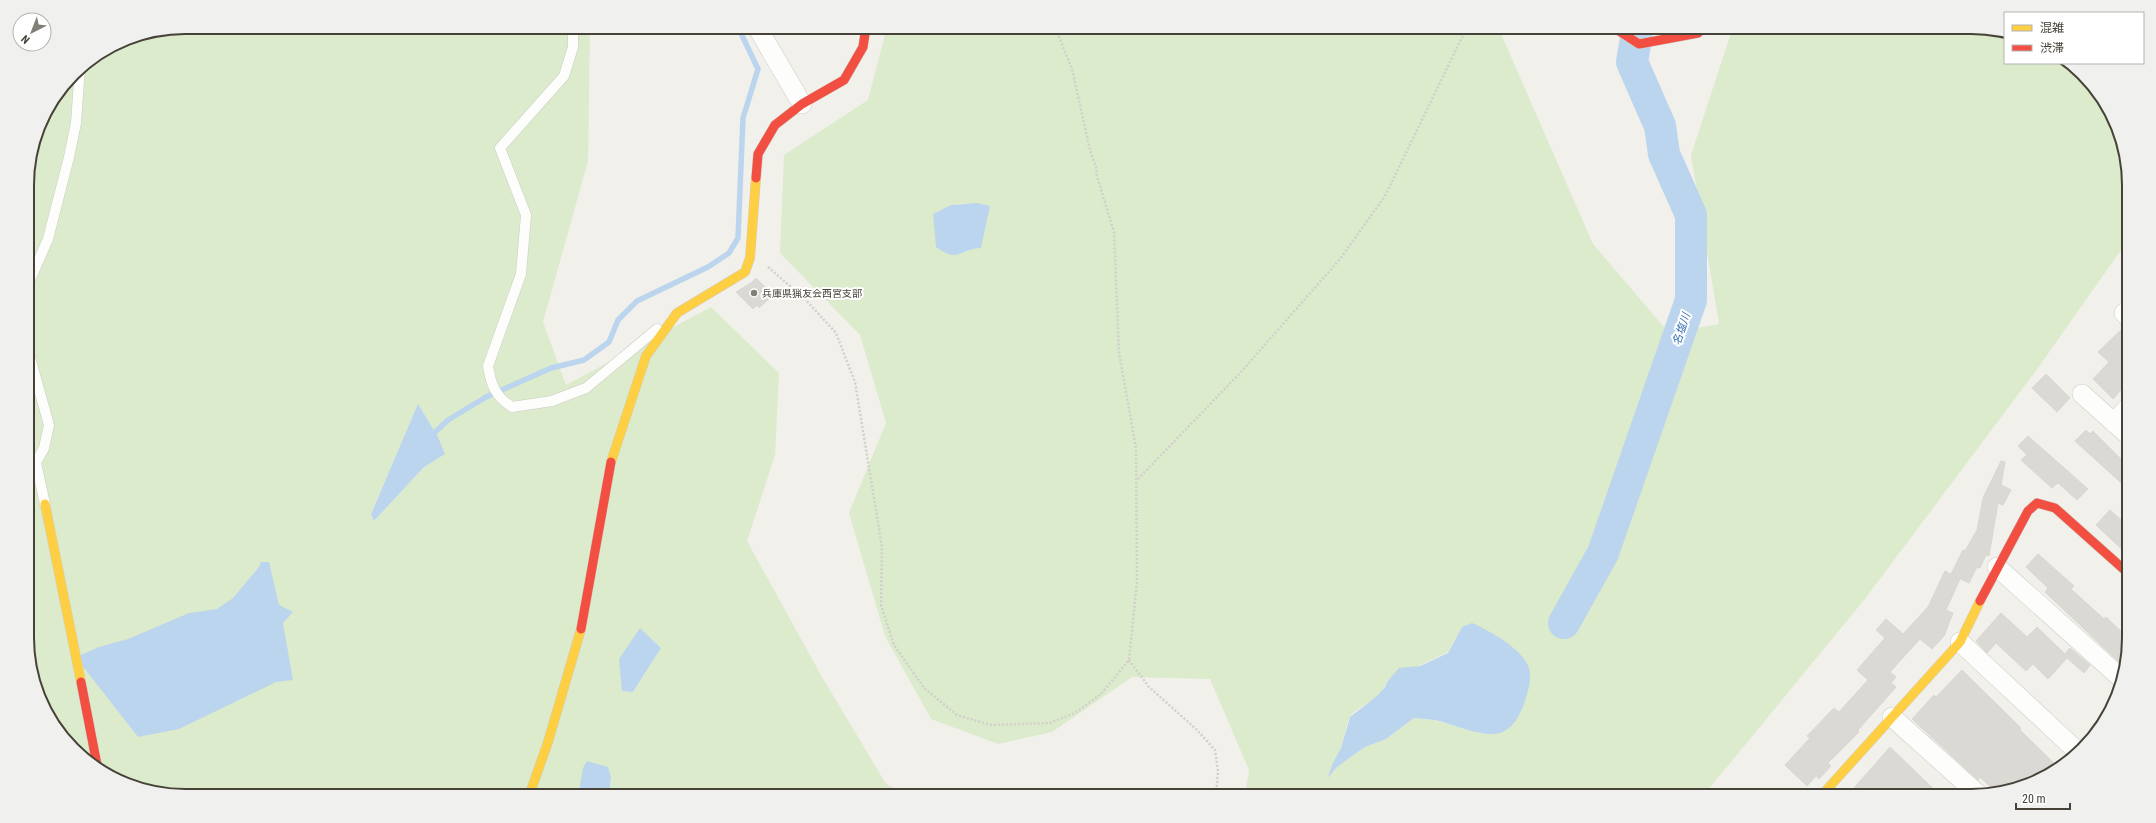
<svg xmlns="http://www.w3.org/2000/svg" width="2156" height="823" font-family="'Roboto Condensed','Noto Sans JP',sans-serif">
<rect width="100%" height="100%" fill="#f1f0eb"/>
<path fill="#dcebcc" fill-rule="evenodd" d="M185 27H590L588 161 543 322 566 385 711 307 779 373 775 455 747 541 822 677 886 784 909 796H609L611 777 579 786 578 796H185L134 788 97 769 66 742 43 708 30 669 27 174 43 115 81 66 125 39ZM418 405 445 454 423 468 374 521 371 513ZM640 628 661 648 634 691Z
M887 27H1498L1593 244 1669 333 1719 324 1691 155 1733 27H1971L2005 33V63H2070L2096 89 2117 124 2128 164V240L2038 368 1864 600 1703 796H1245L1249 770 1210 679 1132 677 1052 732 998 744 931 719 885 636 849 513 886 423 860 335 780 253 784 155 868 100ZM966 203 981 248H971L933 214 952 205ZM1462 627 1485 734 1434 720 1414 718 1386 739 1365 747 1352 756 1336 768 1328 778C1331 767 1338 758 1341 747 1345 738 1345 726 1350 717 1358 705 1380 702 1387 681L1448 652Z"/>
<path fill="#bcd5ee" d="M977 203 990 206 981 248C957 249 960 264 936 247L933 214 951 205Z
M418 404 438 437 445 454 423 468 374 521 371 514Z
M261 562H269L279 605 293 612 283 623 293 680 276 682 179 729 138 737 81 664V655L99 647 128 639 189 613 217 609 233 598 259 567Z
M1472 623C1490 631 1528 651 1530 673 1531 684 1526 699 1522 709 1517 719 1512 729 1500 733 1483 738 1453 724 1435 720 1428 719 1421 719 1414 718L1386 739 1365 747 1352 756 1336 768 1327 779 1333 763 1341 748 1350 717 1377 696 1385 687 1387 682 1399 668 1420 666 1448 653 1462 627Z
M640 628 661 648 633 692 622 691 619 659Z
M587 761 608 767 611 777 609 796H578L583 768Z"/>
<g fill="none" stroke-linecap="round" stroke-linejoin="round">
<path stroke="#bcd5ee" stroke-width="5.5" d="M431 436 448 420 486 397 551 368 584 360 609 342 618 320 637 301 708 267 729 253 738 238 743 118 758 69 738 27"/>
<path stroke="#bcd5ee" stroke-width="32" d="M1564 623 1603 553 1691 300V215L1664 154 1660 126 1632 62 1638 27"/>
</g>
<path fill="#dbd9d3" stroke="#d9d7d1" d="M756 278 773 295 759 308 757 305 753 309 736 292 751 283Z
M2124 327 2128 328V382L2113 399 2093 379 2109 362 2098 352Z
M2046 374 2070 398 2057 412 2032 388Z
M2086 430 2090 434 2093 431 2128 466 2129 490 2075 441Z
M2028 436 2088 489 2077 500 2058 483 2052 488 2021 460 2027 455 2018 446Z
M2001 461 2005 462 2001 485 2011 490 2003 505 1998 503 1989 556 1986 555 1980 568 1977 567 1969 583 1951 574 1963 550 1965 551 1977 530 1983 498Z
M2110 510 2129 527V556L2096 525Z
M2038 554 2074 586 2071 589 2104 619 2106 617 2129 639 2126 654 2119 662 2045 592 2048 588 2026 567Z
M1945 571 1960 579 1946 610 1953 613 1944 636 1932 649 1920 639 1890 672 1896 677 1891 683 1896 687 1858 730 1859 732 1828 763 1831 766 1819 779 1816 776 1807 786 1785 765 1810 738 1807 736 1834 708 1839 712 1868 680 1857 670 1885 638 1876 630 1886 619 1903 634 1928 607Z
M2001 613 2027 637 2037 627 2065 654 2070 648 2090 665 2084 673 2067 658 2048 679 2033 664 2026 671 1996 643 1987 653 1976 641Z
M1962 670 2021 728 2020 730 2059 768 2046 775 2043 772 2034 781 2022 788 1996 792 1980 777 1978 780 1912 719 1934 695 1936 697Z
M1890 747 1917 773 1941 796H1847Z"/>
<g fill="none" stroke-linecap="round" stroke-linejoin="round">
<defs>
<path id="lane" d="M573 27V47L564 76 500 148 526 215 521 274 488 366C491 385 495 396 512 407L552 401 586 388 657 329
M28 291 30 280 48 239 69 157 76 123 80 67
M28 350 49 425 44 448 29 475
M36 463 45 504"/>
<path id="street" d="M757 27 802 104
M2124 313 2128 317
M2082 394 2128 435
M2114 423 2128 407
M1997 567 2122 679
M1960 642 2078 752
M1892 717 1980 796"/>
<path id="slow" d="M611 462 646 356 677 313 745 272 750 258 756 178
M45 504 81 682
M529 796 548 742 581 629
M1821 796 1960 642 1980 601"/>
<path id="jam" d="M1613 27 1639 44 1698 33 1703 27
M756 178 758 154 775 125 802 104 844 80 863 47 866 27
M1980 601 2028 511 2037 503 2055 508 2129 574
M581 629 611 462
M81 682 98 770"/>
</defs>
<use href="#lane" stroke="#cdccc7" stroke-width="11"/>
<use href="#street" stroke="#cdccc7" stroke-width="20"/>
<use href="#slow" stroke="#d0cdc2" stroke-width="10"/>
<use href="#jam" stroke="#d0cdc2" stroke-width="10"/>
<path stroke="#d1d0cb" stroke-width="2.5" stroke-dasharray="2 2" stroke-linecap="butt" d="M768 267 805 299 836 333 855 382 882 547 881 605 894 645 924 688 957 715 991 725 1050 723 1075 713 1101 694 1129 660 1137 581 1136 448 1119 353 1114 232 1096 173 1097 170 1090 150 1072 69 1055 27
M1138 479 1240 373 1340 259 1385 196 1467 27
M1129 660 1149 687 1196 729 1215 750 1218 771 1216 796"/>
<use href="#lane" stroke="#fdfdfc" stroke-width="10"/>
<use href="#street" stroke="#fdfdfc" stroke-width="19"/>
<use href="#slow" stroke="#ffcf43" stroke-width="9"/>
<use href="#jam" stroke="#f24e42" stroke-width="9"/>
</g>
<circle fill="#827f76" stroke="#fff" stroke-width="1.5" cx="754" cy="293" r="4"/>
<g text-anchor="middle" stroke-width="4" stroke-linejoin="round" paint-order="stroke">
<g font-size="10" fill="#474237" stroke="#fff" text-anchor="start">
<text x="762" y="297">兵庫県猟友会西宮支部</text>
</g>
<g font-size="11" font-style="italic" fill="#326fb1" stroke="#fff">
<text transform="translate(1681 329) rotate(-71)" y="4">名塩川</text>
</g>
</g>
<path d="M0 0H2156V823H0ZM185 34H1971A151 151 0 0 1 2122 185V638A151 151 0 0 1 1971 789H185A151 151 0 0 1 34 638V185A151 151 0 0 1 185 34Z" fill="#f0f0ef" fill-rule="evenodd"/>
<path fill="none" stroke="#474237" stroke-width="2" d="M185 34H1971A151 151 0 0 1 2122 185V638A151 151 0 0 1 1971 789H185A151 151 0 0 1 34 638V185A151 151 0 0 1 185 34Z"/>
<rect x="2004" y="12" width="140" height="52" fill="#ffffff" stroke="#b5b3af"/>
<rect x="2012" y="25" width="20" height="6" fill="#ffcf43" stroke="#b5b3af"/>
<text x="2040" y="32" font-size="12" fill="#474237">混雑</text>
<rect x="2012" y="45" width="20" height="6" fill="#f24e42" stroke="#b5b3af"/>
<text x="2040" y="52" font-size="12" fill="#474237">渋滞</text>
<g transform="translate(32 32) rotate(222)"><circle r="19" fill="#ffffff" stroke="#b5b3af"/>
<path d="M0-3L7 15L0 10L-7 15Z" fill="#827f76"/>
<text y="-6" font-size="11" font-weight="bold" text-anchor="middle" fill="#474237">N</text>
</g>
<path d="M2016 803v6h54v-6" fill="none" stroke="#474237" stroke-width="2"/>
<text x="2022" y="803" font-size="12" fill="#474237" stroke="#ffffff" stroke-width="3" paint-order="stroke">20 m</text>
</svg>
